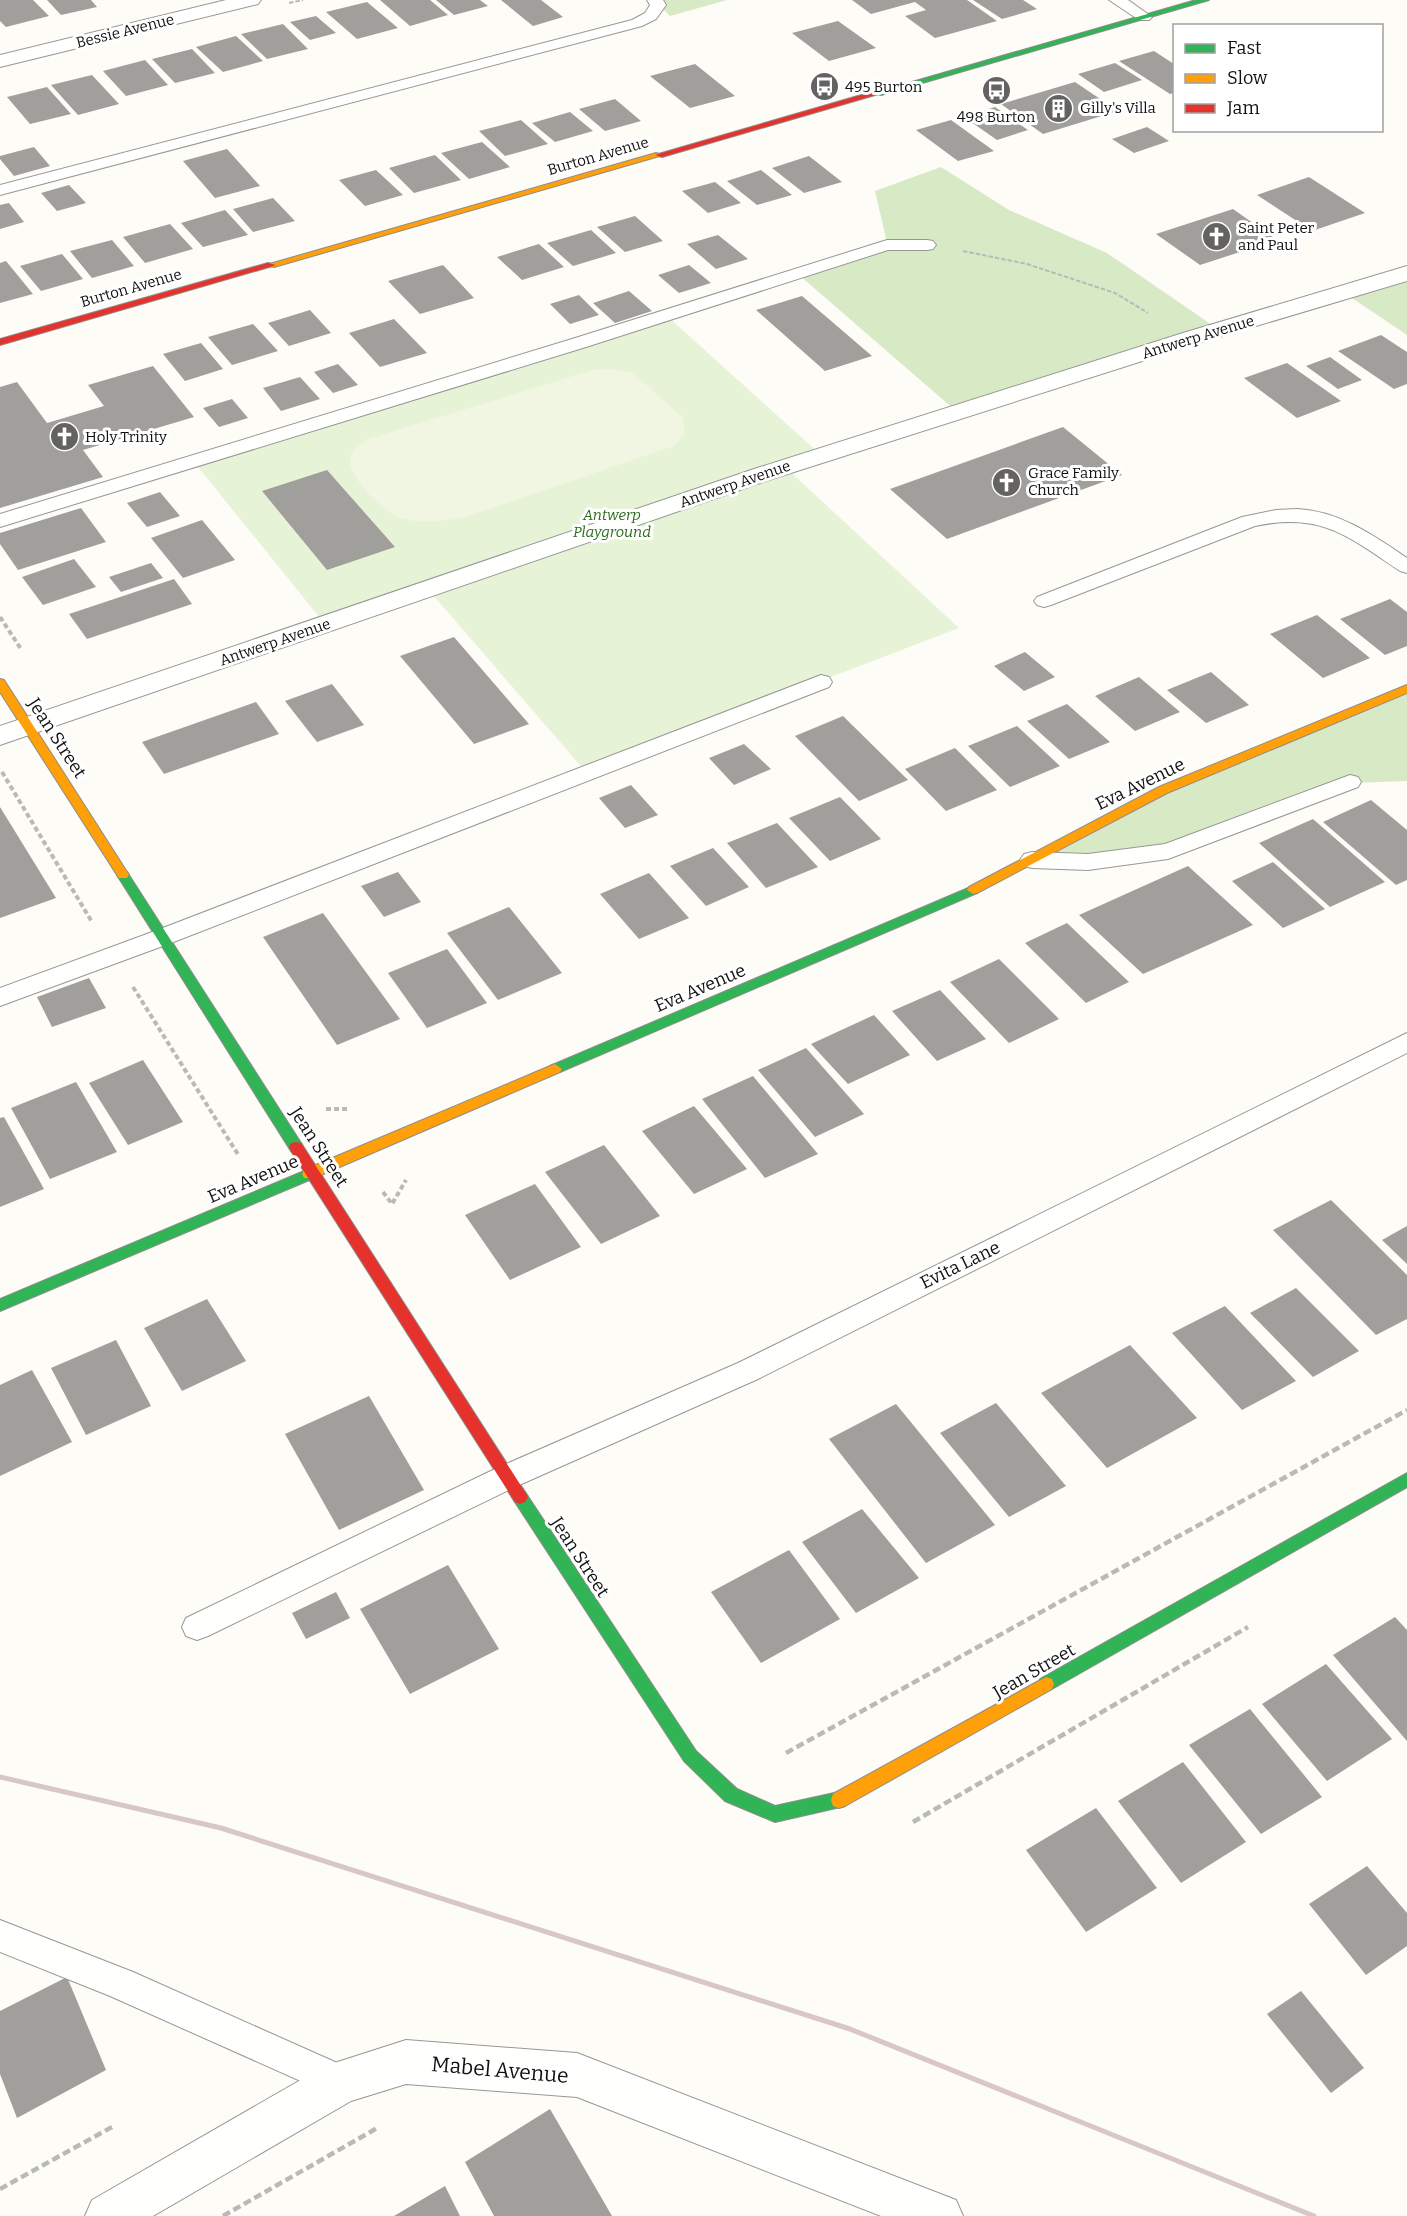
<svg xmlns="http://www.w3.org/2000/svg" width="1407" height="2216" font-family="Bitter,serif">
<rect width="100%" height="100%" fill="#fdfcf7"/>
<path fill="#e7f3d7" d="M668 317 820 454 784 466 959 628 585 771 427 588 324 623 194 462Z"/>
<path fill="#d8eac5" d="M653 0H727L670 16Z
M941 167 1009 210 1107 253 1218 329 956 411 799 275 888 247 875 191Z
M1407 270V335L1343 292Z
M1407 692V781L1352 783 1169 853 1033 863 1166 791Z"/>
<path fill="#f0f6e1" d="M612 369 633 373 683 418 685 433 674 446 465 517C444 521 425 524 404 519 387 516 348 478 350 459 351 450 361 444 368 439L593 370Z"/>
<path fill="#a19f9c" d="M0 0H33L49 16 6 27 0 21Z
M47 0H91L97 7 61 15Z
M380 0H430L448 15 410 26Z
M436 0H480L488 6 454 15Z
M501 0H541L563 17 533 26Z
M852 0H967L997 21 935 38 905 16 926 10 915 2 871 14Z
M973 0H1023L1037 9 1002 19Z
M367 2 398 28 357 39 326 12Z
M316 16 336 33 310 40 290 22Z
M838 21 876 48 829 61 792 33Z
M283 24 308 49 267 59 241 34Z
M236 36 263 61 223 72 196 47Z
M192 49 215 73 175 83 152 59Z
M1154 51 1174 64V93L1170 94 1119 61Z
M145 60 168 85 126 96 103 71Z
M1115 63 1142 80 1104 92 1078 74Z
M695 64 735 96 690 108 650 76Z
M92 75 119 104 78 115 51 85Z
M1075 82 1118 111 1043 134 1001 104Z
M47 87 71 114 30 124 7 97Z
M615 99 641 121 605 131 579 109Z
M995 107 1028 130 997 140 964 117Z
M570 112 593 131 555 142 532 123Z
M521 120 548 144 505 156 479 131Z
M951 120 994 151 958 161 916 130Z
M1147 127 1169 141 1134 153 1112 139Z
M482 142 510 167 469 179 441 153Z
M34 147 50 166 14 176 0 159V156Z
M227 149 260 186 215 198 183 161Z
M435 155 461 180 414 193 389 168Z
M809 156 842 182 804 193 772 168Z
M376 170 403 195 365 206 339 180Z
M761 170 792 195 757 205 727 181Z
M1309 177 1365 213 1312 231 1257 195Z
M715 182 741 203 708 213 682 191Z
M69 185 86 203 57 211 41 193Z
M273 198 295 221 253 232 233 209Z
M9 203 24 222 0 229V205Z
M1233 209 1277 240 1200 265 1156 234Z
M225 210 248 235 203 247 181 223Z
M635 216 663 241 625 252 597 227Z
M170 224 193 249 145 263 123 237Z
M591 230 616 253 573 266 547 243Z
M718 235 748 259 716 269 687 244Z
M112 240 134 266 92 278 70 251Z
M539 244 564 267 522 280 497 257Z
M62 254 83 279 41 291 20 266Z
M6 261 33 294 0 303V263Z
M443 265 474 298 420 314 388 281Z
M689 265 711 283 679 293 658 275Z
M629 291 652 311 615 323 593 303Z
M579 295 599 315 570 324 550 304Z
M802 296 872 356 825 371 756 310Z
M310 310 331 333 289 346 268 323Z
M394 319 427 353 380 367 349 333Z
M253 324 278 351 232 365 208 337Z
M1381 335 1407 352V384L1394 389 1338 351Z
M201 343 223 369 185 381 163 354Z
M1330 357 1362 380 1338 389 1306 366Z
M1287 363 1341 401 1297 418 1244 378Z
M338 364 358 385 333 393 314 372Z
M153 366 194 417 83 450 103 477 0 508V387L17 382 47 423 104 406 88 385Z
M300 377 320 399 281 411 263 388Z
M232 399 248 418 219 427 203 408Z
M1063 427 1122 475 947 539 890 489Z
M327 470 395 547 327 570 262 491Z
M160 492 180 516 147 527 127 503Z
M81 508 106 542 18 570 0 544V533Z
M202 520 235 560 183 578 151 538Z
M74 559 96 587 43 605 22 577Z
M151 563 163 578 121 592 109 577Z
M174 579 192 604 87 639 69 614Z
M1390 599 1407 612V646L1385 655 1340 619Z
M1317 615 1370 658 1323 678 1270 634Z
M454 637 529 724 474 744 400 656Z
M1025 652 1055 677 1024 691 994 666Z
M1211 672 1249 705 1206 723 1167 690Z
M1139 677 1180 712 1135 731 1095 696Z
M332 684 364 725 317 742 285 701Z
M256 702 279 734 164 774 142 742Z
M1067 704 1110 742 1069 759 1027 721Z
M843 716 908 780 859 801 795 736Z
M1017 726 1060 766 1010 787 968 746Z
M744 744 771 769 734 785 709 758Z
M955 748 997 790 946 811 905 769Z
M631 785 658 815 625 828 599 798Z
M840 797 881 839 830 861 789 818Z
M1371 800 1407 830V880L1396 885 1323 822Z
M0 807 56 898 0 918Z
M1313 819 1385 882 1330 907 1259 843Z
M777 823 818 867 766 888 727 843Z
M713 848 749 887 706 906 670 866Z
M1273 862 1325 909 1283 928 1232 881Z
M1188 866 1253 925 1143 974 1079 915Z
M398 872 421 902 384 917 361 886Z
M649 873 689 918 639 939 600 894Z
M509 907 562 973 498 1000 447 933Z
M323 913 400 1019 337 1045 263 937Z
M1067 923 1129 982 1086 1003 1025 943Z
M447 949 487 1003 427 1028 388 973Z
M999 959 1059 1019 1009 1043 950 982Z
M89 978 106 1008 52 1027 37 997Z
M940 990 986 1039 937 1061 892 1011Z
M874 1015 910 1055 848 1084 811 1044Z
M806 1048 864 1114 815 1137 758 1070Z
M143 1060 183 1122 128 1145 89 1083Z
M753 1076 818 1154 765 1178 702 1099Z
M76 1082 117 1152 50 1179 11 1108Z
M694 1106 747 1169 694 1194 642 1131Z
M4 1117 44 1189 0 1207V1118Z
M604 1145 660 1216 601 1244 545 1172Z
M535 1184 581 1247 510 1280 465 1215Z
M1331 1200 1407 1275V1319L1376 1335 1273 1230Z
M1407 1226V1264L1382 1240Z
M1296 1288 1359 1351 1313 1377 1250 1313Z
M207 1299 246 1361 182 1391 144 1328Z
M1225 1306 1296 1381 1242 1410 1172 1333Z
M116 1340 151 1406 86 1435 51 1368Z
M1130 1345 1197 1418 1107 1468 1041 1393Z
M32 1370 72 1442 0 1476V1385Z
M369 1396 424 1490 339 1530 285 1434Z
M996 1403 1066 1486 1009 1517 940 1433Z
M896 1404 995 1525 926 1563 829 1439Z
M862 1509 919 1578 856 1613 802 1542Z
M789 1550 840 1619 761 1663 711 1592Z
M448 1565 499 1649 410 1694 360 1609Z
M336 1592 350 1618 306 1639 292 1613Z
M1395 1617 1407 1630V1741L1333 1655Z
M1326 1664 1392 1739 1327 1781 1262 1704Z
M1250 1709 1322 1797 1261 1834 1189 1745Z
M1183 1762 1246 1842 1181 1883 1118 1801Z
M1096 1808 1157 1888 1086 1932 1026 1850Z
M1367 1866 1407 1913V1946L1366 1975 1309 1904Z
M67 1977 106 2070 17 2118 0 2074V2011Z
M1301 1991 1364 2068 1331 2093 1267 2014Z
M550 2109 612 2216H494L465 2162Z
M445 2186 460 2216H394Z"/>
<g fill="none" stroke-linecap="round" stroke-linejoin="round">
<defs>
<path id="lane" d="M647 0H663L666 5 656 19 642 26 0 195V185L632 20 645 13 650 5Z
M1109 0H1128L1152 17 1149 20H1139Z
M887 240H927L933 241 936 245 933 249 927 250H888L586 347 0 527V514L572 339Z
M1297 509C1339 511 1373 535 1407 558V573L1400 571C1348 536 1321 512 1255 526L1051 605 1044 607 1037 605 1034 601 1037 597 1242 517 1276 510Z
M821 675 829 677 832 682 829 687 171 943 0 1006V988L155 931Z
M1350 775 1358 777 1361 782 1358 787 1168 859 1088 870 1032 868 1024 866 1020 860 1024 854 1032 852 1088 854 1165 844Z
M1407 1033V1053L758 1379 517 1486 208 1636 197 1640 186 1636 182 1627 186 1618 497 1468 738 1363Z
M0 1920 133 1972 353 2070 358 2082 353 2094 341 2099 110 1996 0 1952Z"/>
<path id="street" d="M226 0H261L258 4 0 67V55Z
M1407 266V281L1199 343 772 479 0 745V726L754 469 1183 333Z
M406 2040 577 2053 956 2200 963 2216H881L577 2097 406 2084 351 2101 153 2216H85L92 2200 325 2066Z"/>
<path id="fast" d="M1196 0H1209L881 95 874 93Z
M123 871 127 872 301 1143 303 1147 301 1151H291L117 875Z
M973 886 979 890 977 893 560 1072H550L548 1069 550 1066Z
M309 1169 314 1170 316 1174 314 1178 0 1311V1299Z
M1407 1473V1487L1052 1689 1046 1691 1040 1689 1038 1684 1040 1679Z
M520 1490 525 1492 696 1751 737 1789 775 1806 839 1792 845 1794 847 1800 845 1806 775 1822 725 1801 684 1761 515 1502 512 1497 515 1492Z"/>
<path id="slow" d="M656 153 663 155 274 267 266 265Z
M0 679 4 680 127 872 129 875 127 878H119L0 692Z
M1407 685V693L1167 793 977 893 973 894 967 890 969 887 1159 787Z
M555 1064 562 1069 560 1072 314 1178H304L302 1174 304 1170Z
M1046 1677 1052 1679 1054 1684 1052 1689 845 1806 839 1808 833 1806 831 1800 833 1794Z"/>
<path id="jam" d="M875 91 882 93 662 157 655 155Z
M268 263 276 265 0 345V339Z
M296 1142 301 1143 525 1492 528 1497 525 1502 520 1504 515 1502 291 1151 289 1147 291 1143Z"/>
</defs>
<use href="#lane" stroke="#979795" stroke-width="2"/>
<use href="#street" stroke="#979795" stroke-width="2"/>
<use href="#fast" stroke="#8e8d8b" stroke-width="2"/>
<use href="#slow" stroke="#8e8d8b" stroke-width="2"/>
<use href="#jam" stroke="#8e8d8b" stroke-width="2"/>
<path stroke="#b9b9b8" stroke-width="2" stroke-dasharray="4.5 2" stroke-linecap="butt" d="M289 3 303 0
M963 251 1027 264 1115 293 1148 313"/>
<path stroke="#b9b9b8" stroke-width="4" stroke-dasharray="5 3" stroke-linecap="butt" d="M0 617 21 649
M2 772 92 922
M133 987 239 1156
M326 1109H347
M383 1192 392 1204 406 1180"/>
<path stroke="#b9b9b8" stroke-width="4.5" stroke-dasharray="8 4" stroke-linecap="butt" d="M786 1753 1407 1410
M913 1822 1248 1627
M0 2189 112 2127
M223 2216 379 2127"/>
<use href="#lane" fill="#fffffe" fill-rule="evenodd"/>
<use href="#street" fill="#fffffe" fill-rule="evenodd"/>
<use href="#fast" fill="#30b455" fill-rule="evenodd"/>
<use href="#slow" fill="#ff9f0a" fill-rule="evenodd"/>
<use href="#jam" fill="#e5322d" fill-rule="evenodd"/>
<path stroke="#d9c6c7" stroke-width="5" d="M0 1777 221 1828 850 2029 1314 2216"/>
</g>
<defs>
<symbol id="bus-disc" viewBox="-11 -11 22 22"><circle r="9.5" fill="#646362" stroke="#fff"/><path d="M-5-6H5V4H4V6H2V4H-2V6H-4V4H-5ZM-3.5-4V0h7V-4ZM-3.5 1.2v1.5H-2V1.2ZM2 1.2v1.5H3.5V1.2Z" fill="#fff"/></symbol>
<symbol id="building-disc" viewBox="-11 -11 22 22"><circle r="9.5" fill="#646362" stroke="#fff"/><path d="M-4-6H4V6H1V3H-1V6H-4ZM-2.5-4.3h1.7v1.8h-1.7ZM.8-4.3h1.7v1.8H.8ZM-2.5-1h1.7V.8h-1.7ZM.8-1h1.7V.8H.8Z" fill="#fff"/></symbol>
<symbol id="church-disc" viewBox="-11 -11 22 22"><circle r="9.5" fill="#646362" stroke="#fff"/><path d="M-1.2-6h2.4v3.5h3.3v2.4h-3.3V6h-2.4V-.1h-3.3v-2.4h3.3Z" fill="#fff"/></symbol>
</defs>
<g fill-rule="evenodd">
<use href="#bus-disc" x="808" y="70" width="33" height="33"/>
<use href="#bus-disc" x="980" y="74" width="33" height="33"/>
<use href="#building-disc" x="1042" y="92" width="33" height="33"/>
<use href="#church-disc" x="1200" y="220" width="33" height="33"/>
<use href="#church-disc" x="48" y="420" width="33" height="33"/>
<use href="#church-disc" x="990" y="466" width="33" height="33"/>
</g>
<g text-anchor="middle" stroke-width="6" stroke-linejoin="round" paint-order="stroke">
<g font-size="15" fill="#111" stroke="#fff">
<text transform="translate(125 31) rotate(-14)" y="5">Bessie Avenue</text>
<text transform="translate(598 156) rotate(-16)" y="5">Burton Avenue</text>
<text transform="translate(131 288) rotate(-16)" y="5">Burton Avenue</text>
<text transform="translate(1198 337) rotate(-17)" y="5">Antwerp Avenue</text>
<text transform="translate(735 484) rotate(-19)" y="5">Antwerp Avenue</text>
<text transform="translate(275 642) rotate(-19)" y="5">Antwerp Avenue</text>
</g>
<g font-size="15" fill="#111" stroke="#fff" text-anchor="start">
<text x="845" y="92">495 Burton</text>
<text x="1080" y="113">Gilly's Villa</text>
<text x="996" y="122" text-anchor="middle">498 Burton</text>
<text x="1238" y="233">Saint Peter<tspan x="1238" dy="17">and Paul</tspan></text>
<text x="85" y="442">Holy Trinity</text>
<text x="1028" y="478">Grace Family<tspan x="1028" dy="17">Church</tspan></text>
</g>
<g font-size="15" font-style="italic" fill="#2f6b1f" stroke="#fff">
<text x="612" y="520">Antwerp<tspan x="612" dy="17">Playground</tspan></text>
</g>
<g font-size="18" fill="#111" stroke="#fff">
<text transform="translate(57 738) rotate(57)" y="6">Jean Street</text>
<text transform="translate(1140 784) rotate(-26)" y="6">Eva Avenue</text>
<text transform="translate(700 988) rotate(-23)" y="6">Eva Avenue</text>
<text transform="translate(319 1147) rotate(57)" y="6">Jean Street</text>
<text transform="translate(253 1179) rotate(-23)" y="6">Eva Avenue</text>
<text transform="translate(960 1265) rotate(-26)" y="6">Evita Lane</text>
<text transform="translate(580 1557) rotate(57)" y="6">Jean Street</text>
<text transform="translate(1034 1671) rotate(-30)" y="6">Jean Street</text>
</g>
<g font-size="21" fill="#111" stroke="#fff">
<text transform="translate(500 2070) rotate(5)" y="7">Mabel Avenue</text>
</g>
</g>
<rect x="1173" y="24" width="210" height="108" fill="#ffffff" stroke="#a0a0a0" stroke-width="1.5"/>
<rect x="1185" y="44" width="30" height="9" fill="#30b455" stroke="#a0a0a0" stroke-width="1.5"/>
<text x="1227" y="54" font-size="18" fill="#111111">Fast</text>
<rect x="1185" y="74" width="30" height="9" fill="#ff9f0a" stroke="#a0a0a0" stroke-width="1.5"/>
<text x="1227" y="84" font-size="18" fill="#111111">Slow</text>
<rect x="1185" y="104" width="30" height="9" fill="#e5322d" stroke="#a0a0a0" stroke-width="1.5"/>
<text x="1227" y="114" font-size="18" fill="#111111">Jam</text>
</svg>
